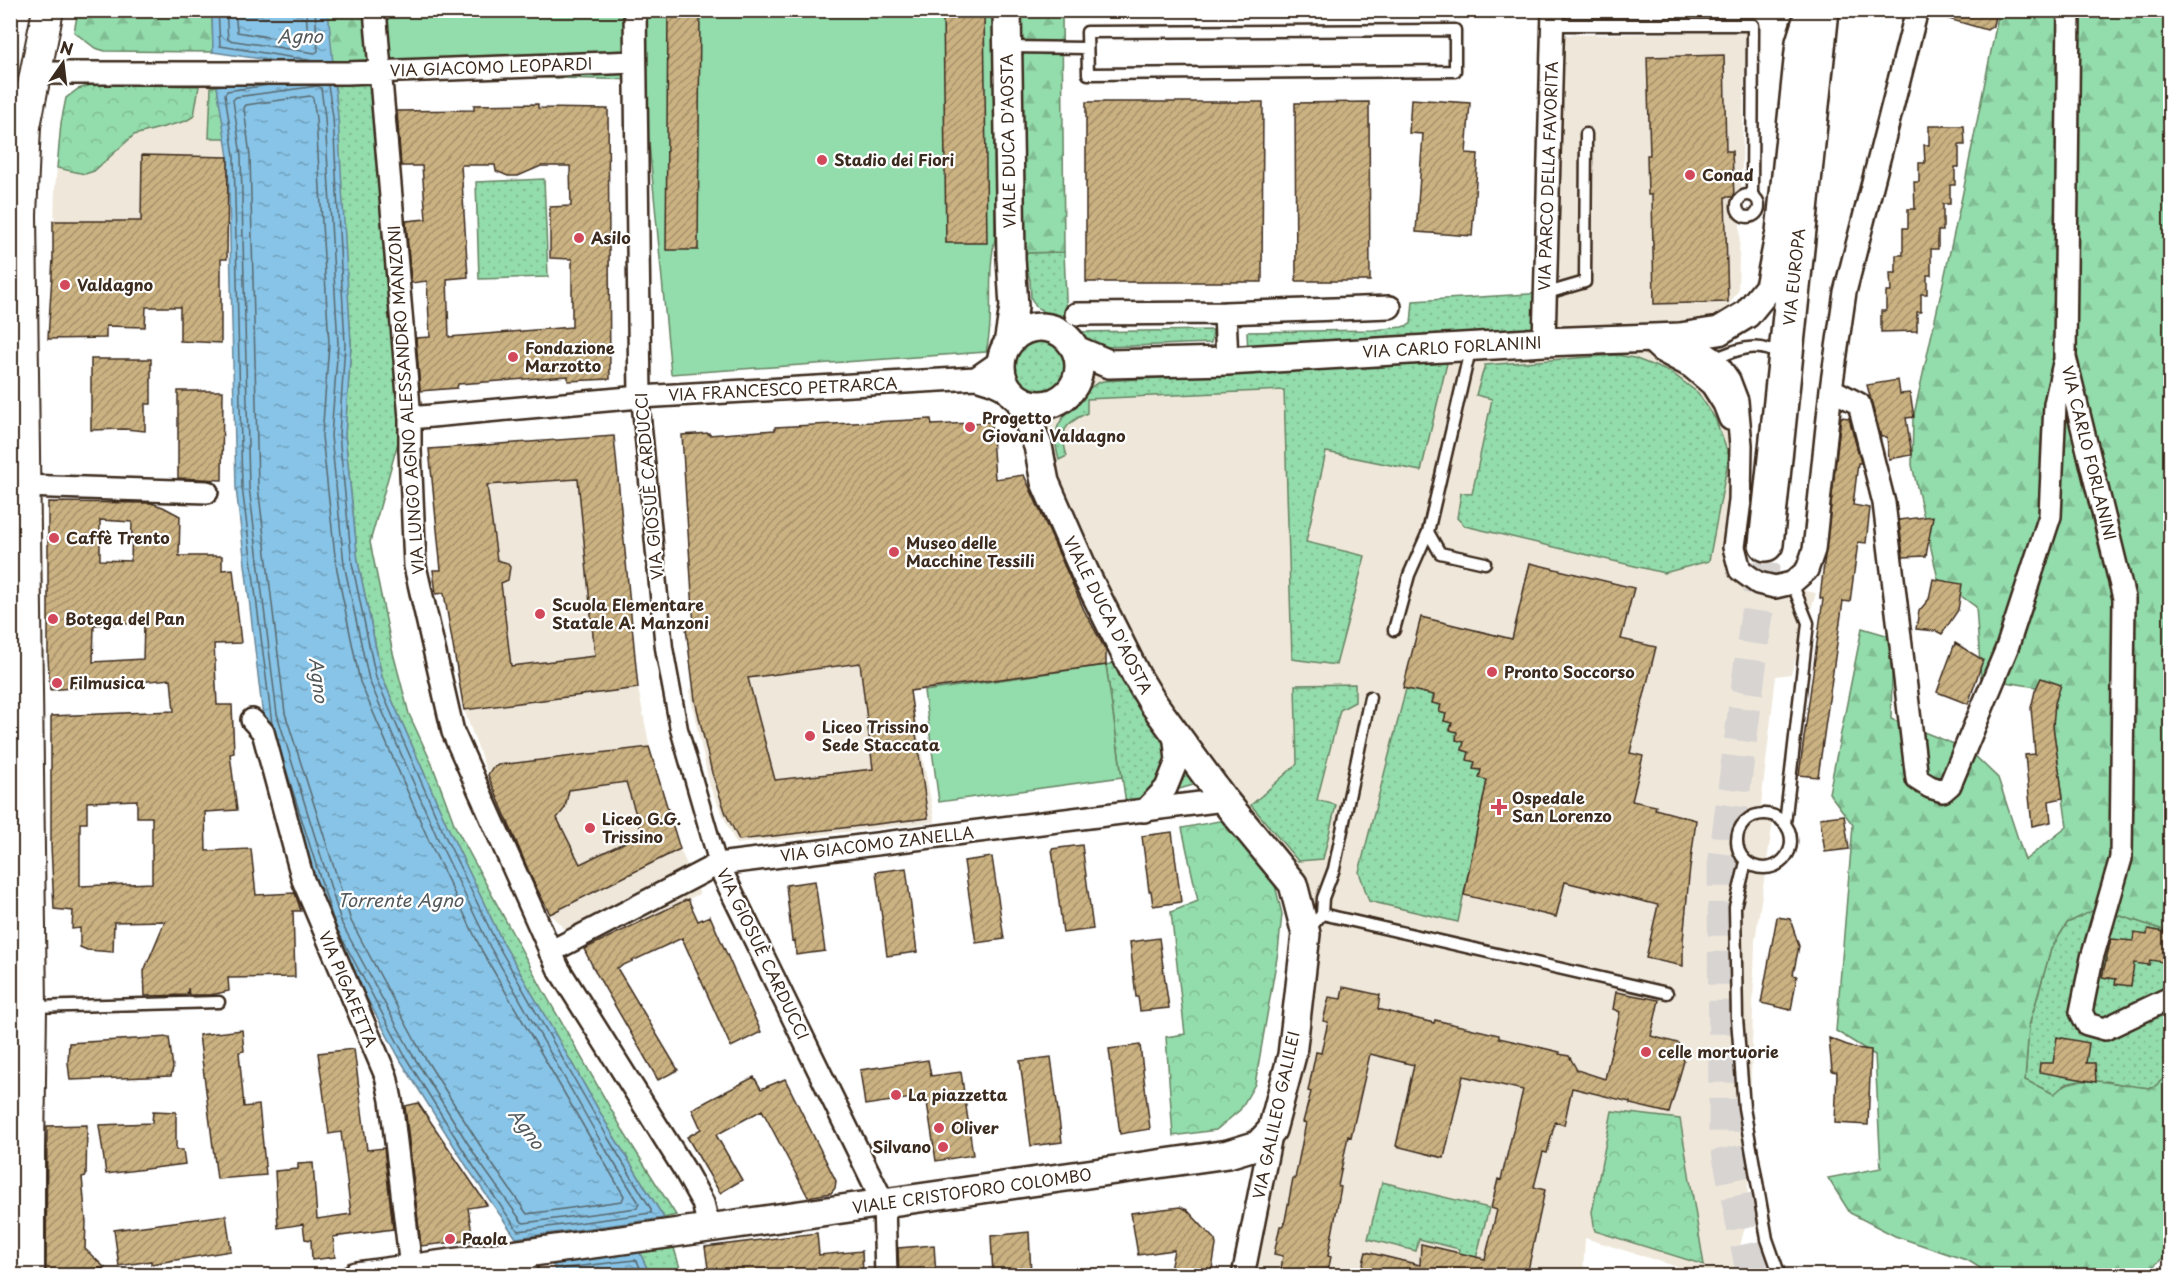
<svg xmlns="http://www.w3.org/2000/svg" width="2181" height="1286" font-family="'Playpen Sans',sans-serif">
<defs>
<pattern id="grass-dots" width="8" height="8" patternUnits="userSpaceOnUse" patternTransform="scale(1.5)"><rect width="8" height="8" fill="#93dcab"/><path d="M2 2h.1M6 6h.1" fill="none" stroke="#80bd93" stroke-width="1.8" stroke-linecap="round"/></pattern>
<pattern id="forest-firs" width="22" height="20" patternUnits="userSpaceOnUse" patternTransform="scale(1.5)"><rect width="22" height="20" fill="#93dcab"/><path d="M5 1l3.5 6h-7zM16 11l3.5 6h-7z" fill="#80bd93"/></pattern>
<pattern id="park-crowns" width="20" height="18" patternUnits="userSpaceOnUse" patternTransform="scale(1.5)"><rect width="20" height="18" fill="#93dcab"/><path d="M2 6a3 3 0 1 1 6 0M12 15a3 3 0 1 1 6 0" fill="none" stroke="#80bd93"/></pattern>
<pattern id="water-ripples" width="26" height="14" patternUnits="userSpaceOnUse" patternTransform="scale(1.5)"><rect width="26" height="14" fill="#87c4e7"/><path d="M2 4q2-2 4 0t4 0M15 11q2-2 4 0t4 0" fill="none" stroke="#709fbb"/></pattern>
<pattern id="building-hatch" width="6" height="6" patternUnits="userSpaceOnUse" patternTransform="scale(1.5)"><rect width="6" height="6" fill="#cbb282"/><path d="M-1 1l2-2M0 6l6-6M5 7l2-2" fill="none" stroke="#a6916a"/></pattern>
</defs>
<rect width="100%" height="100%" fill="#fff"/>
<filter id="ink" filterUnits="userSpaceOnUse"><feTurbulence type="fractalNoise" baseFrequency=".0167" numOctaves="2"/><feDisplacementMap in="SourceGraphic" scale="12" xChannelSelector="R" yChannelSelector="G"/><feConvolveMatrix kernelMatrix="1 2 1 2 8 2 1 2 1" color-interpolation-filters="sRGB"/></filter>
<g filter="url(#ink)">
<path fill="#efe8da" d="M1746 32 1738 291 1707 339 1743 438 1732 547 1748 579 1816 593 1791 674 1776 676 1761 805 1775 808 1755 941 1747 1218 1733 1275H1703L1585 1238 1583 1275H1257L1312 897 1241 817 1122 633 1059 480 1042 424 1059 392 1100 359 1542 338 1555 35Z
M94 84 217 86 228 157 227 259H53L55 188 61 123 66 98 78 89Z
M614 436 638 688 649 743 680 849 700 894 583 947 550 914 489 794 487 785 488 775 464 710 444 593 436 594 433 570 441 569 429 449Z
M907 657 910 691 935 822 736 844 710 787 689 691 695 685Z"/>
<path fill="url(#grass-dots)" stroke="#678364" stroke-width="1.5" d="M332 70 383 74 406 414 370 542 392 649 409 714 432 764 455 826 543 990 628 1139 676 1215 664 1218 613 1135 502 941 450 832 382 677 358 562 345 435 351 344Z
M544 179 548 277 479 279 476 182Z
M1064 252 1067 321 1057 319 1036 307 1031 298 1030 280 1022 253Z
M1544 293 1542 338 1248 353 1247 332 1374 330 1402 327 1411 324 1413 301Z
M1213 330 1211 343 1106 347 1092 343 1078 332Z
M1013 367a27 27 0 1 1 54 0a27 27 0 1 1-54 0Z
M1617 355 1634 358 1672 373 1698 393 1715 418 1729 456 1709 561 1664 573 1465 526 1457 518 1461 493 1472 494 1492 399 1476 395 1485 365Z
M1447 363 1421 471 1326 452 1306 542 1365 556 1336 665 1292 659 1284 390 1087 399V413C1064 424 1059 431 1067 456L1059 460C1051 430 1057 422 1078 401 1087 392 1090 385 1103 381Z
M1134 657 1204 782 1126 804 1106 665Z
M1355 684V702L1340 710 1317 800 1336 805 1323 859 1298 861 1251 805 1297 764 1295 685Z
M1406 689 1434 695 1432 703 1441 705 1439 712 1446 714 1444 721 1452 723 1450 730 1457 732 1456 740 1464 742 1462 750 1469 752 1475 762 1474 769 1481 770 1487 780 1486 784 1490 786 1484 795 1458 922 1369 901 1359 872Z
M2092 910 2121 916 2170 932V1073L2153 1088 2132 1087 2106 1081 2054 1094 2025 1080 2029 1026 2051 949 2067 923Z
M1382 1182 1489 1208 1474 1266 1457 1262 1459 1249 1419 1239 1416 1251 1368 1239Z
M674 1248 682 1275H650L640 1253Z"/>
<path fill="url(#forest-firs)" stroke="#678364" stroke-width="1.5" d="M78 11H212L213 52 105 51 95 48 74 32Z
M328 11H376L383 74 332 70Z
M1001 11H1062L1064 252 1022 253Z
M1999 11H2170V932L2121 916 2092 911 2067 923 2051 949 2029 1026 2025 1080 2054 1094C2059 1090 2064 1084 2070 1083 2095 1076 2127 1087 2153 1088L2170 1073V1252L2143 1275H1991L1969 1261 1895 1236 1850 1213 1828 1178 1881 1168 1875 1055 1836 1031 1853 825 1829 793 1862 628 1893 637 1891 719 1969 750 1998 778 2025 860 2067 827 2048 689 1981 678 1976 607 1938 579 1912 465 1913 419 1962 197Z"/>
<path fill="url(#park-crowns)" stroke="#678364" stroke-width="1.5" d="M94 84 199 86 194 116 186 121 134 135 94 171 85 174 57 168 61 123 66 98 78 89Z
M217 86 226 138H209L211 87Z
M1224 820 1274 881 1282 914 1278 952 1255 1084 1240 1110 1216 1130 1173 1136 1166 1037 1185 1034 1171 912 1198 901 1182 828Z
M1612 1111 1680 1119 1704 1265 1595 1231 1592 1212Z"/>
<path fill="#93dcab" stroke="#678364" stroke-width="1.5" d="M376 11H994L995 239C986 277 995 315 986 352L671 374 643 80 383 74Z
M1106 665 1122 777 939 802 924 691Z"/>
<path fill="url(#water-ripples)" stroke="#698697" stroke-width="1.5" d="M212 11H328L338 117 351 344 345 435 358 562 382 677 450 832 502 941 613 1135 664 1218 516 1238 469 1170 401 1061 330 930 263 717 236 488 228 157 217 86 329 69 213 52Z
M640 1253 650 1275H558L551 1262Z"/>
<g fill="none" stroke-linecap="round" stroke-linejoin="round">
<path stroke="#59686e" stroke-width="1.5" d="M218 10 220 46 314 61
M226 10 228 40 315 53 318 51 315 10
M235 10 237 32 305 43 308 40 306 10
M269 85 227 91 225 94 234 156 242 487 272 724
M328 85 333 117 345 344 339 435 352 563 376 678 444 834 497 944 608 1138 651 1209V1213L518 1231 474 1167 406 1058 338 931
M318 86 321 88 325 118 338 344 331 436 344 564 369 680 437 837 490 947 601 1142 639 1203 637 1208 524 1223 522 1222 480 1163 412 1054 342 924 277 714 249 487 241 156 233 100 236 97Z
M310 96 313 98 316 119 329 344 322 436 336 565 360 682 429 841 482 951 624 1196 622 1201 527 1214 488 1158 420 1050 351 921 285 713 258 486 250 156 244 108 246 105Z
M283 760 334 922
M563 1276V1270L565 1268 635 1260 637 1261 644 1276
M571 1276 630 1268 635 1276"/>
</g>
<path fill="url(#building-hatch)" stroke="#3b2a1e" stroke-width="1.5" fill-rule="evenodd" d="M668 10H700L698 250H666Z
M943 10H984L987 243H946Z
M1936 10H1996L1993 26 1987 30 1935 15Z
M1724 55 1726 151H1732L1734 197H1725L1728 302 1654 304 1652 195H1648L1647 155H1650L1647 57Z
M1411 99 1470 103 1466 153 1478 154 1472 236 1416 232 1423 134 1409 133Z
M1086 102H1263L1262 282H1086Z
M1369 102 1370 281H1296L1295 103Z
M538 104V108L608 109 610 379 568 381V376L458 384 457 388 420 391 416 338 430 337 427 281 411 283 406 221 426 219 422 166H401L397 111 474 110V105ZM461 165H495L496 171 508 176H518L541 166H570L571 206 550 207V258L572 259V327L449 337 447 279 468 277Z
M1929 126H1964L1965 145H1959V167H1955V185H1950V204H1943V231H1938V249H1931V275H1927V294H1921V312H1917V331L1881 332V311H1886V292H1891L1890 273H1896V255H1903V228H1908V209H1915L1914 182H1919V163H1925L1924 145H1929Z
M142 155 228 157 227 259H221V343L180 341V307H146L145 327 106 326V338L48 339 53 259V221H141Z
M91 359H151V404H145V431L125 429 91 430Z
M1898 380 1900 394 1910 393 1914 417 1906 418 1912 455 1889 459 1887 437H1881L1867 385Z
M178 391H223L222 480 178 478Z
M1841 417 1849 418 1861 463H1858L1853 505 1870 508 1866 543 1858 542 1850 602 1843 601 1818 777 1799 775 1823 599 1820 598Z
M931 419 932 425 991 422 995 479 1024 475 1084 610 1106 651V665L910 691 928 818 739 840 726 814 712 773 695 700 686 628 694 627 682 435 709 433V435L775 430V427ZM860 663 873 769 775 780 748 678Z
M614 436 638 688 464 710 444 593 436 594 433 570H441L429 449ZM578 479 595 656 511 666 501 583 508 580 510 567 507 563 497 560 487 485Z
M48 502 151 503 163 507 180 516 179 556H222V570L233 569 241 643 214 644 217 705H232L234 753 230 754 237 810 205 812 206 851 251 849 256 895 295 893 301 911H293L295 977 228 978 229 991 211 995H189L188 988 187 995 145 996 144 971 165 921 114 922 113 952 87 950 80 947V928L72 929 73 911 54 909 51 845V716L174 711 171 679 50 690 48 657ZM100 520 132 522 131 561 100 560ZM144 623 143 659 93 662 94 625ZM137 800V817H152V883L80 886V823H87V802Z
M1933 516 1926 556 1903 557 1899 520Z
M1530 563 1634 588 1621 639 1656 647 1630 753 1643 756 1632 801 1656 806 1655 809 1696 820 1689 876 1683 941V966L1646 958 1658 905 1565 882 1556 917 1464 895 1487 780 1479 778 1481 770 1473 769 1475 762 1467 760 1469 752 1462 750 1464 742 1456 740 1457 732 1450 730 1452 723 1444 721 1446 714 1439 712 1441 705 1432 703 1434 695 1403 688 1421 617 1512 639Z
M1933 579 1962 584 1958 610 1942 634 1936 631 1916 629 1919 611 1929 599Z
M1955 643 1983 660 1968 704 1937 692Z
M2041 678 2061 685 2055 703 2053 726 2063 798 2049 801 2051 822 2032 826 2025 755 2035 754 2031 708 2035 691Z
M649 747 680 849 550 914 532 879 488 775 492 768 498 765ZM626 782 642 834 580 864 557 818 565 808 569 790Z
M1844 815 1849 849 1825 852 1820 818Z
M1172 832 1181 902 1153 906 1151 891H1149L1142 836Z
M1082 845 1093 929 1063 933 1052 849Z
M992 857 1004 939 976 943 964 861Z
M906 868 917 952 887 956 876 872Z
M815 881 825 951 796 955 795 940 792 941 786 885Z
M688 899 698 921 710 916 761 1032 731 1047 682 938 617 968 678 1070 658 1080 596 973 584 949Z
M1777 917 1790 919 1799 946 1793 975 1797 976 1791 1010 1761 1003Z
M2148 929 2170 933V963L2150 960 2149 965 2134 963 2131 986 2115 984 2116 979 2102 977 2111 939 2133 941 2134 933 2147 935Z
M1159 938 1169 1008 1140 1011 1138 997H1136L1130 942Z
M1343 987 1380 995 1378 1009 1434 1023 1435 1020 1499 1035V1038L1560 1052 1559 1054 1569 1056 1577 1070 1605 1079 1620 1012 1613 1009 1616 992 1659 1000 1651 1036 1678 1043 1684 1061 1669 1113 1630 1104V1102L1572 1088 1564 1125 1555 1122 1547 1153 1543 1152 1534 1187 1545 1190 1527 1275H1360L1366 1252 1420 1265 1421 1244 1485 1259 1497 1210 1491 1208 1498 1179 1501 1180 1523 1090 1463 1076 1444 1158 1396 1146 1414 1065 1370 1054 1351 1137 1348 1136 1338 1186 1341 1187 1328 1256 1331 1257 1327 1275H1280L1283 1256 1274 1254 1280 1226H1284L1293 1178 1295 1179 1306 1123 1303 1122 1311 1092 1308 1091 1316 1052 1321 1053 1328 1022 1323 1021 1329 997 1341 999Z
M242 1030 244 1051 239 1052 244 1107 259 1105 266 1175 217 1179 199 1035Z
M169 1037 173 1068 171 1076 70 1080 68 1063 69 1043Z
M2057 1037 2089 1043 2086 1063H2095L2096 1082 2039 1072 2040 1063H2053Z
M1829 1038 1855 1048 1871 1050 1868 1125 1835 1123 1837 1072 1832 1071Z
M1140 1045 1150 1129 1120 1134 1109 1049Z
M354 1049 367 1150 384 1148 393 1229 333 1237 335 1257 312 1260 311 1240 305 1239 303 1224 278 1228 275 1171 298 1169V1164L313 1163 317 1219 351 1214 341 1132 329 1134 318 1053Z
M1051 1057 1062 1142 1031 1146 1020 1061Z
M928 1060 931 1076 961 1072 973 1155 936 1161 926 1096 865 1105 860 1070Z
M754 1077 761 1089 785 1079 836 1181 835 1188 831 1193 808 1197 762 1110 716 1135 742 1180 720 1193 687 1137 701 1129 692 1109Z
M418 1103 487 1205 468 1208 473 1240 421 1246 405 1106Z
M153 1111 176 1112V1150H183L185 1164 106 1174 99 1125 152 1123Z
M87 1125 86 1176 82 1177 86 1222 85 1249 105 1268 95 1269 96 1275H46L47 1126Z
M1180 1207 1187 1210 1215 1240 1216 1245 1211 1275H1169L1174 1250 1138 1255 1131 1213Z
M226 1215 231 1251 151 1264V1261L119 1266 114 1230Z
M1029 1232 1031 1275H993L991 1236Z
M817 1233 819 1255 862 1251 863 1275H709L705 1247Z
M934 1245 936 1275H899L898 1248Z"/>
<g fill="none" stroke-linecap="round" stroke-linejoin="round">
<path stroke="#d8d4d2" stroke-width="33" stroke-dasharray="33 16" stroke-linecap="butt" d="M1753 1276 1725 1136 1724 866 1766 544"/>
<defs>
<path id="service" d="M1552 25H1753L1752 196
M1455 30V71L1088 74 1087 32Z
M1007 47 1087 48
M1737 206a11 11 0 1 1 22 0a11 11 0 1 1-22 0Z
M1544 294 1585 282 1586 134
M1713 360C1733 350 1760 340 1780 356
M1428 532 1440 553 1485 563
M1394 630 1409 575 1428 532 1471 346
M1737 841a27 27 0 1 1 54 0a27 27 0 1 1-54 0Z
M1785 824 1808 623 1792 583
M1746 862 1735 907 1737 1018 1744 1108 1767 1239 1780 1276
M1322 914 1667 993
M1307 932 1322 914 1323 898 1334 869 1370 697
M32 1007 219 1002
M515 1262 529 1266 535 1276"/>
<path id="pedestrian" d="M640 397 664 648 679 729 718 864"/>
<path id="minor" d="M375 10 410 418V450L415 566 453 732 558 968 684 1169 703 1203 709 1227
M635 10 640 397
M2069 10 2065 357 2124 598 2121 858 2092 958 2081 1012 2087 1024 2105 1029 2170 998
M36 73H347L635 62
M1225 313 1227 361
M1076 314 1225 313 1390 307
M1646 337 1661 351 1691 367 1712 385 1724 404 1730 419
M1680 337 1714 359 1729 380 1737 401 1741 445 1740 501 1734 547 1740 570 1758 583 1775 587 1792 583 1807 570 1814 550 1831 389 1845 292 1917 10
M1544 342 1553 10
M976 378 1002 360
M1831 389 1859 404 1884 503 1917 779 1930 787 1943 791 1950 785 2007 648 2050 516 2055 404 2064 363
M410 418 640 397 976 378 992 383 1011 392
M23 486 207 492
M252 720 263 732 303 880 386 1076 391 1100 411 1268
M1144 811 1166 788 1177 761 1174 732
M718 864 884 1204 886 1276
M10 910 29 911
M550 952 718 864 1224 800
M1243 1276 1272 1130"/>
<path id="tertiary" d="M1007 10 1011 258 1014 307 1008 344
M1001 366a39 39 0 1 1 78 0a39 39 0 1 1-78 0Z
M1076 350 1109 364 1227 361 1544 342 1680 337 1719 331 1747 314 1769 287 1780 232 1800 42 1810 10
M356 1276 666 1234 1228 1154 1258 1145 1272 1130 1292 1055 1306 934 1293 884 1224 800 1153 703 1136 675 1085 573 1045 482 1038 446 1020 400"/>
<path id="secondary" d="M29 1276V1150L31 1008 21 215 25 126 48 10"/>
<path id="primary" d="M1766 544 1822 10"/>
</defs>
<use href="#service" stroke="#3b2a1e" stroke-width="15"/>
<use href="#pedestrian" stroke="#3b2a1e" stroke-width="21"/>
<use href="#minor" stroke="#3b2a1e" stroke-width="26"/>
<use href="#tertiary" stroke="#3b2a1e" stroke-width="32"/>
<use href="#secondary" stroke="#3b2a1e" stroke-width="34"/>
<use href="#primary" stroke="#3b2a1e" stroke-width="38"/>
<use href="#service" stroke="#fff" stroke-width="10"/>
<use href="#pedestrian" stroke="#fff" stroke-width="16"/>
<use href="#minor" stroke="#fff" stroke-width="21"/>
<use href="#tertiary" stroke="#fff" stroke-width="27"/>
<use href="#secondary" stroke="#fff" stroke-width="30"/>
<use href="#primary" stroke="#fff" stroke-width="33"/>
</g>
</g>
<g fill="#d1495b" stroke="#fff" stroke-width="2">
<circle cx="822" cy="160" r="6"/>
<circle cx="1690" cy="175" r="6"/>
<circle cx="579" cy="238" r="6"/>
<circle cx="65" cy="285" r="6"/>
<circle cx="513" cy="357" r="6"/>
<circle cx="970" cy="427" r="6"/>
<circle cx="54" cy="538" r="6"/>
<circle cx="894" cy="552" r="6"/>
<circle cx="540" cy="614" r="6"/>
<circle cx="53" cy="619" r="6"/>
<circle cx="1492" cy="672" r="6"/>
<circle cx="57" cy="683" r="6"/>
<circle cx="810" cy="736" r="6"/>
<path d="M1496 798h6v6h6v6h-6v6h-6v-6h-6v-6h6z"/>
<circle cx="590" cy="828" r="6"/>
<circle cx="1646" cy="1052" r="6"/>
<circle cx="896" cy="1095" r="6"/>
<circle cx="939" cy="1128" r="6"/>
<circle cx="943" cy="1147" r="6"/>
<circle cx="450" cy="1239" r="6"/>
</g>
<g text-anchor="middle" stroke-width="4.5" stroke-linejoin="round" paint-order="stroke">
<g font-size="16" fill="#3b2a1e" stroke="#fff">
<text transform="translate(491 67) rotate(-2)" y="6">VIA GIACOMO LEOPARDI</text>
<text transform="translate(1008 141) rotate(-91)" y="6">VIALE DUCA D'AOSTA</text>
<text transform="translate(1548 176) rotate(-88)" y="6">VIA PARCO DELLA FAVORITA</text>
<text transform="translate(1794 277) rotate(-84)" y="6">VIA EUROPA</text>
<text transform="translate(1452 347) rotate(-3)" y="6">VIA CARLO FORLANINI</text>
<text transform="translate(783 389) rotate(-3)" y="6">VIA FRANCESCO PETRARCA</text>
<text transform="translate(406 400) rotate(-94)" y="6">VIA LUNGO AGNO ALESSANDRO MANZONI</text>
<text transform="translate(2089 453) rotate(76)" y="6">VIA CARLO FORLANINI</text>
<text transform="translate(649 486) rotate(-95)" y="6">VIA GIOSUÈ CARDUCCI</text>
<text transform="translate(1108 615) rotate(63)" y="6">VIALE DUCA D'AOSTA</text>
<text transform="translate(877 844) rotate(-7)" y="6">VIA GIACOMO ZANELLA</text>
<text transform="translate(763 954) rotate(64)" y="6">VIA GIOSUÈ CARDUCCI</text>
<text transform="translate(348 989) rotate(67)" y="6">VIA PIGAFETTA</text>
<text transform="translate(1276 1115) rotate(-78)" y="6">VIA GALILEO GALILEI</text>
<text transform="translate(972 1191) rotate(-8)" y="6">VIALE CRISTOFORO COLOMBO</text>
</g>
<g font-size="16" font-weight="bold" fill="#3b2a1e" stroke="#fff" text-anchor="start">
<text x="834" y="166">Stadio dei Fiori</text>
<text x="1702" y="181">Conad</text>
<text x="591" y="244">Asilo</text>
<text x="77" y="291">Valdagno</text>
<text x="525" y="354">Fondazione<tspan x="525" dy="18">Marzotto</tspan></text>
<text x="982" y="424">Progetto<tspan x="982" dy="18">Giovani Valdagno</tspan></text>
<text x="66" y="544">Caffè Trento</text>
<text x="906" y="549">Museo delle<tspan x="906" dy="18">Macchine Tessili</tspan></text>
<text x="552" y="611">Scuola Elementare<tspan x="552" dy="18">Statale A. Manzoni</tspan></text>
<text x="65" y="625">Botega del Pan</text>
<text x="1504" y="678">Pronto Soccorso</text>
<text x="69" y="689">Filmusica</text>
<text x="822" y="733">Liceo Trissino<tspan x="822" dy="18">Sede Staccata</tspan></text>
<text x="1512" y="804">Ospedale<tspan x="1512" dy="18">San Lorenzo</tspan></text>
<text x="602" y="825">Liceo G.G.<tspan x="602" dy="18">Trissino</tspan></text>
<text x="1658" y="1058">celle mortuorie</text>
<text x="908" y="1101">La piazzetta</text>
<text x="951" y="1134">Oliver</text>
<text x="931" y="1153" text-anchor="end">Silvano</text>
<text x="462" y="1245">Paola</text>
</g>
<g font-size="18" font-style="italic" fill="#52585a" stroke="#fff">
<text x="300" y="43">Agno</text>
<text transform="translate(318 680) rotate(83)" y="6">Agno</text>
<text x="400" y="907">Torrente Agno</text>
<text transform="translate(526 1129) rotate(54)" y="6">Agno</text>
</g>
</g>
<rect width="2181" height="1286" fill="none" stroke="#fff" stroke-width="36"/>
<rect x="18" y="18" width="2145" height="1250" fill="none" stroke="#3b2a1e" stroke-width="2" filter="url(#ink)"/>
<g transform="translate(63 63) rotate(14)" stroke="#ffffff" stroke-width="4.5" paint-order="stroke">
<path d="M0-4.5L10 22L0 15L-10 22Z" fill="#3b2a1e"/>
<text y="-9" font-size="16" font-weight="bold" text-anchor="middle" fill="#3b2a1e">N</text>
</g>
</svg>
